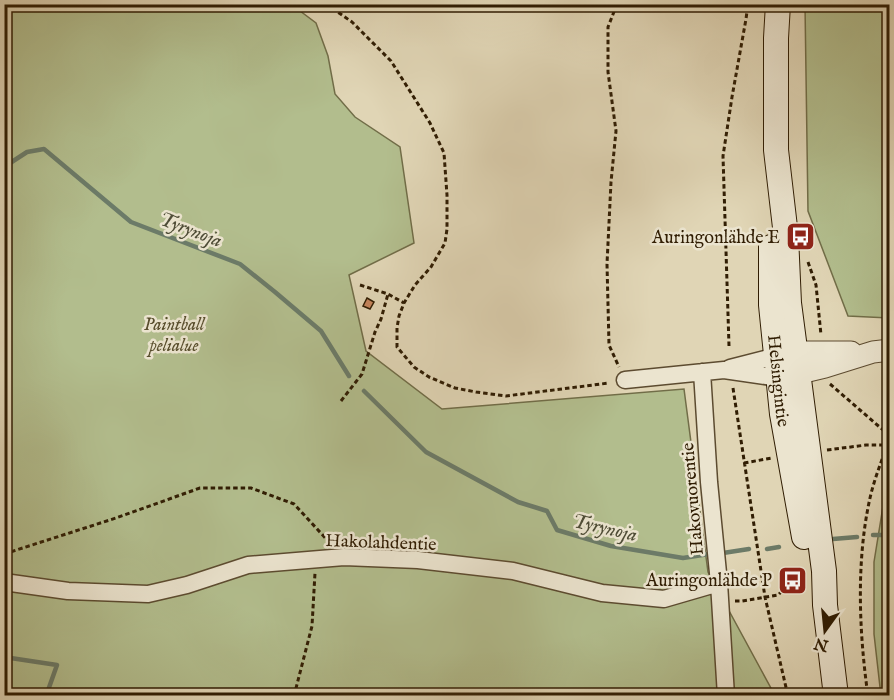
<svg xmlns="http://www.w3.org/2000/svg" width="894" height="700" font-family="'IM FELL English',serif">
<rect width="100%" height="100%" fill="#e0d5b5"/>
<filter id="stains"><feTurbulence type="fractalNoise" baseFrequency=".00333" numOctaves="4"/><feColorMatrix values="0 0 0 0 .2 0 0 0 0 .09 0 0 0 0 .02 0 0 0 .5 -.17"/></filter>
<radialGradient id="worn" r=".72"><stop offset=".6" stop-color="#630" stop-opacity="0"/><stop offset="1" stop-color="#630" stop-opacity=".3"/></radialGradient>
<path fill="#b2bd8d" stroke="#716d48" stroke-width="1.5" d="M4 5H292L316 23 328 56 335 94 355 117 400 147 414 243 349 275 366 351 442 409 684 389 708 572 772 690 773 695H5Z
M805 5H889V318L848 316 808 211Z
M889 492 890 695 881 696 874 634V562L884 500Z"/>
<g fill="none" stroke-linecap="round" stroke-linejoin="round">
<path stroke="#6c7b68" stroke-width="4.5" d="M4 167 27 152 44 149 131 222 240 264 275 292 321 331 349 376
M364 391 426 452 518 502 547 511 557 530 611 546 683 558 709 554
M873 535H885L890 538
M833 539 857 537
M767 549 779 547
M723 553 749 549
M4 657 57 665 46 696"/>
</g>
<path fill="#c6855c" stroke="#301d03" stroke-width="1.5" d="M367 298 374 302 370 309 363 306Z"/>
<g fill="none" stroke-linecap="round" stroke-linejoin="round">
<defs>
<path id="minor" d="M730 368 777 356
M702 372 709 482 719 583 726 696
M625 380 724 370 779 378
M4 582 68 591 148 594 187 585 248 565 344 557 418 560 513 571 602 593 664 599 719 583"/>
<path id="tertiary" d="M780 355 795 352H851
M783 377 825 367 873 352 890 350"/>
<g id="secondary">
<path d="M778 4 776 38V150L786 236 789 303 824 571 825 605 836 696"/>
<path id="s1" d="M771 247V305L782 414 804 537"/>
</g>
</defs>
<use href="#minor" stroke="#5c4b30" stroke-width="19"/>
<use href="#tertiary" stroke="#5c4b30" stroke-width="23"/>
<use href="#secondary" stroke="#301d03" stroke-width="26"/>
<path stroke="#301d03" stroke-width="3" stroke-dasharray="4.5 3" stroke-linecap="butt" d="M326 4 352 22 391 61 430 123 444 153 447 195V229L445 243 431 267 415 285 404 303 399 316 397 328V347L414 367 429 377 455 388 476 392 506 396 609 383
M617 4 608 27V72L616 131 611 182 607 264 609 345 619 367
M808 262 816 285 821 335
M360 285 388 294 404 303
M729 346 723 156 732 97 746 19 748 4
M830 384 890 436
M733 388 765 597 788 696
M341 401 362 374 375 332 381 319 388 294
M827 450 866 445H887C881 463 874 480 870 498 856 561 859 632 868 696
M744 463 772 458
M4 554 116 518 200 488H251L294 504 330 543
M735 601H742L778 595 793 580
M294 696 312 626 315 573"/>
<use href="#minor" stroke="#ebe4cf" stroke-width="16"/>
<use href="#tertiary" stroke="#ebe4cf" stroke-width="21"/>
<use href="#secondary" stroke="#ebe4cf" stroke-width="24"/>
</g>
<defs>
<symbol id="bus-square" viewBox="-11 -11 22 22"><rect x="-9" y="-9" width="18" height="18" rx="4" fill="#8f2418" stroke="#ebe4cf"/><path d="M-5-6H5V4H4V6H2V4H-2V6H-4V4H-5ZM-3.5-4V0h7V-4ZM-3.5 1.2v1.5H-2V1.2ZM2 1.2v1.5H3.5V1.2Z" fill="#fff"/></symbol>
</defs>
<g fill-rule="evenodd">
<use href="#bus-square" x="784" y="220" width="33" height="33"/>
<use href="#bus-square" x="776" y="564" width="33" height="33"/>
</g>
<g text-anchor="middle" stroke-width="5" stroke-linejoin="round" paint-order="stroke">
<g font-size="18" fill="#301d03" stroke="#ebe4cf" text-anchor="end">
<text x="780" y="243">Auringonlähde E</text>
<text x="772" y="586">Auringonlähde P</text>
</g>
<g font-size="18" font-style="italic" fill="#574d2c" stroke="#ebe4cf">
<text x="174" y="330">Paintball<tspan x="174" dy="21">pelialue</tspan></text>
</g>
<g font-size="18" fill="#301d03" stroke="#ebe4cf">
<text dy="6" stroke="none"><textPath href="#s1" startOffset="134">Helsingintie</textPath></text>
<text transform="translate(692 499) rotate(-95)" y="6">Hakovuorentie</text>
<text transform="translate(381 542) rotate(2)" y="6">Hakolahdentie</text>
</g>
<g font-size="20" font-style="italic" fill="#4e4c36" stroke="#ebe4cf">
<text transform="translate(191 229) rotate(21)" y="7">Tyrynoja</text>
<text transform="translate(605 527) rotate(13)" y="7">Tyrynoja</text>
</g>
</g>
<rect width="894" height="700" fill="none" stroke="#e0d5b5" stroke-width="24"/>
<rect x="6" y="6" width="882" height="688" fill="none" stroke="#301d03" stroke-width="3"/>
<rect x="12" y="12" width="870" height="676" fill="none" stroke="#301d03" stroke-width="1.5"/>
<g transform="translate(825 631) rotate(195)" stroke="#ebe4cf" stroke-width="4.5" paint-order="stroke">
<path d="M0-4.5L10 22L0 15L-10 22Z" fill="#301d03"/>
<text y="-9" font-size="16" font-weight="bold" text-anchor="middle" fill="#301d03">N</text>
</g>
<rect width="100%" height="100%" filter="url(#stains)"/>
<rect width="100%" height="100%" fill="url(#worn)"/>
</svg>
